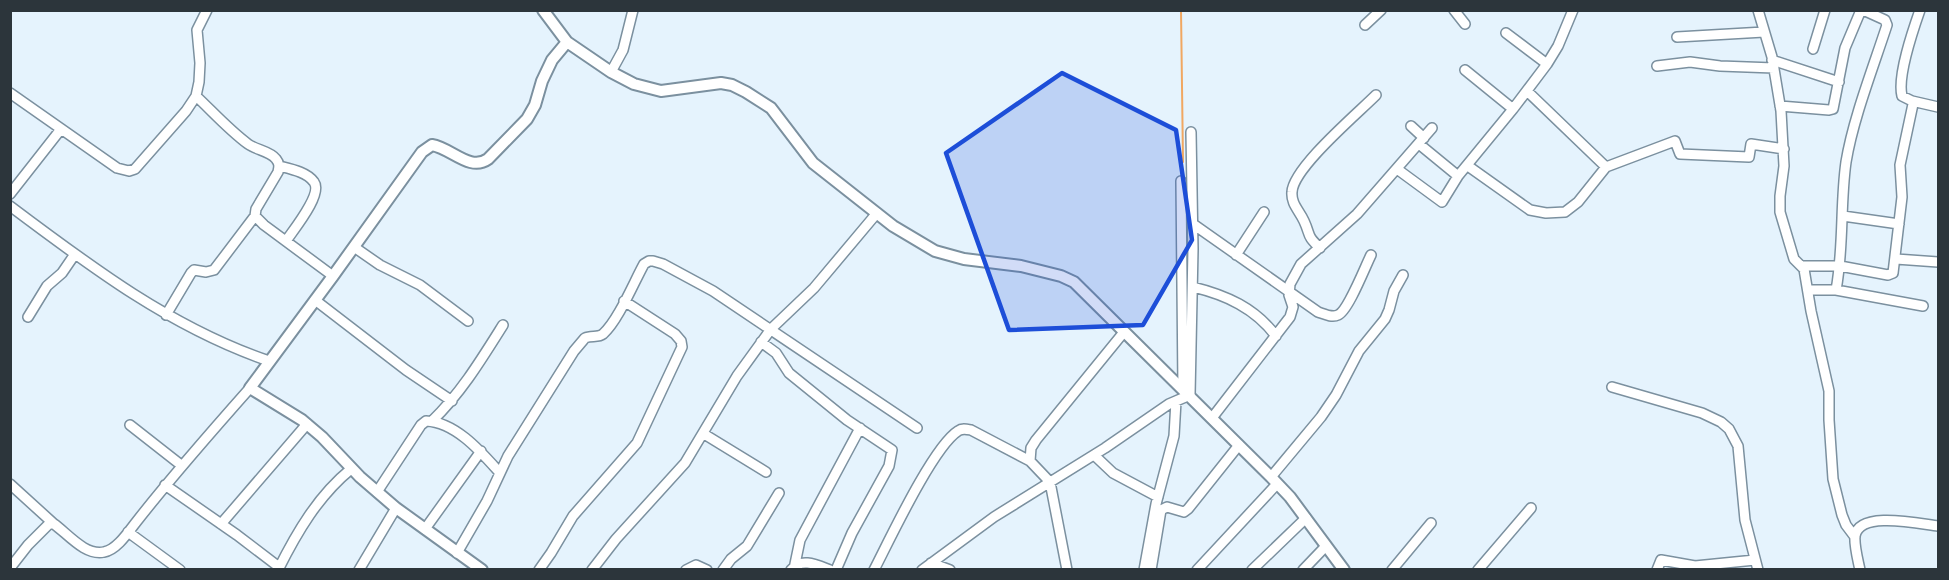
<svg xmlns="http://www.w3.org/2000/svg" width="1949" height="580" font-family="Roboto,sans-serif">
<rect width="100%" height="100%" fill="#e5f3fd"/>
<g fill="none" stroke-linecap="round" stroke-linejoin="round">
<path stroke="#f1a761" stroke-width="2" d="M1181 10 1183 162"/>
<defs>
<path id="minor" d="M1454 10 1465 24
M1758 10 1772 57 1781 111 1784 166 1780 196V212L1794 259 1804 269 1811 311 1829 391V420L1833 479 1842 515 1846 525 1855 537
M1365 25 1381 10
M1506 33 1547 64 1558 46 1573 10
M1677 37 1764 32
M1813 49 1825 10
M1772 60 1839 82
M1657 66 1690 62 1720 66 1774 68
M1465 70 1513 109 1547 64
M611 72 623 50 633 10
M1527 91 1606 167
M10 93 117 168 129 171 135 169 186 111 196 96 199 82 200 63 197 30 207 10
M196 96C213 112 229 130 248 144 256 150 270 151 276 159 280 164 279 167 278 172L256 209 255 216 264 225 333 276
M1912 101 1938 107
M1780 106 1829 110 1833 109 1845 48 1861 10
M1411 126 1424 138
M1419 144 1458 176
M279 166C291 169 307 172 314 182 323 194 294 229 286 241
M1468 166 1530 210 1546 213 1565 212 1578 202 1606 167 1675 141 1680 154 1749 157 1751 144 1784 149
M1397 169 1442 202 1458 176 1513 109
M1181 181 1183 389
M10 194 61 129
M10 206C91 267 172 328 269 361
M1843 216 1899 224
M1193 224 1318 312C1324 314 1332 318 1338 315 1348 311 1365 267 1371 255
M354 247 380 265 420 285 468 321
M1320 248C1306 235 1311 236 1304 221 1299 210 1291 204 1292 192 1293 168 1357 114 1376 95
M1236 255 1264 212
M1896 259 1938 262
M1803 266H1840L1888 275 1893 273 1902 197 1900 165 1913 104 1912 101 1902 96C1897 76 1913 30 1920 10
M1193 287C1226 295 1255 308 1276 336
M1808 290H1836C1844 247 1840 204 1846 162 1853 119 1873 68 1887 25L1885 20 1863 10
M1836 290 1923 306
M315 300 406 370 452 401
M166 315 191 273 194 270 206 272 214 270 255 216
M28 317 47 286 62 273 75 254
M761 342 776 353 789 373 847 420 892 450 889 466 852 533 836 570
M1612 387 1702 413 1721 422 1729 429 1738 446 1745 520 1758 570
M1212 418 1290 317 1293 307 1289 295 1290 284 1301 264 1357 214 1432 128
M432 421C461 393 481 360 503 325
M130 425 181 465
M704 434 766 472
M1094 455 1113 473 1158 497
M1271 477 1321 417 1336 395 1359 351 1385 319 1389 310 1394 291 1403 275
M10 484 54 524
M165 485 237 535 279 567
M377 492 421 425 426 421C456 422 482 453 500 473
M221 524 307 424
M425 529 481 451
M128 532 180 570
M457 553 487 501 508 456 574 351 585 338C591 335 598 338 603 334 618 321 634 282 644 264L649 261H653L663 264 713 291 917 428
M931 563 950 570
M795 564 800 540 860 428
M10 568 28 545 49 524H54C68 534 85 556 104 552 117 550 129 531 137 521 173 475 211 432 250 388
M278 570C297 532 318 496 351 469
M359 570 396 508
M539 570 551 553 573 516 637 443 682 347 681 341 675 334 624 301
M592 570 616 539 685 463 737 376 771 329 814 288 877 213
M686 570 696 565 707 570
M723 570 731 559 747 546 779 493
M791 570C801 557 817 565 830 570
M874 570C890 539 933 447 958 431 962 428 966 429 971 430L1030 461
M922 570 994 517 1105 448 1169 404 1190 395 1193 249 1191 132
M1067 570 1050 482 1030 461 1031 448 1036 440 1124 332
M1144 570 1156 504 1174 436 1176 401
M1151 570 1161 510 1167 507 1184 512 1188 509 1239 445
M1197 570 1277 484
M1252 570 1306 518
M1303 570 1326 546
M1392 570 1431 523
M1478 570 1531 508
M1657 570 1661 560 1695 566 1755 560
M1860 570C1858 560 1854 546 1855 536 1859 510 1920 524 1938 526"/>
<path id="tertiary" d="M543 10 567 42 611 72 634 84 661 91 721 83 732 85 746 92 771 108 813 163 893 226 935 251 964 259 1021 266 1061 276 1074 282 1271 477 1290 497 1344 570
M482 570 396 508 360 477 322 437 302 420 250 388 333 276 422 152 432 145C451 148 470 172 488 159L527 119 535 105 542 81 552 60 567 42"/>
</defs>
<use href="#minor" stroke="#7b909f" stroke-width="12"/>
<use href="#tertiary" stroke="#7b909f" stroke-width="14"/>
<use href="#minor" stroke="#fff" stroke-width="9"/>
<use href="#tertiary" stroke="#fff" stroke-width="10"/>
</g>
<path fill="#1d4ed8" fill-opacity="0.2" stroke="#1d4ed8" stroke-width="4.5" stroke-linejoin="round" d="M1062 73 1176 130 1192 240 1143 325 1009 330 946 153Z"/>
<rect width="1949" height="580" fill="none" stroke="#2c353b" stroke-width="24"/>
</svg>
